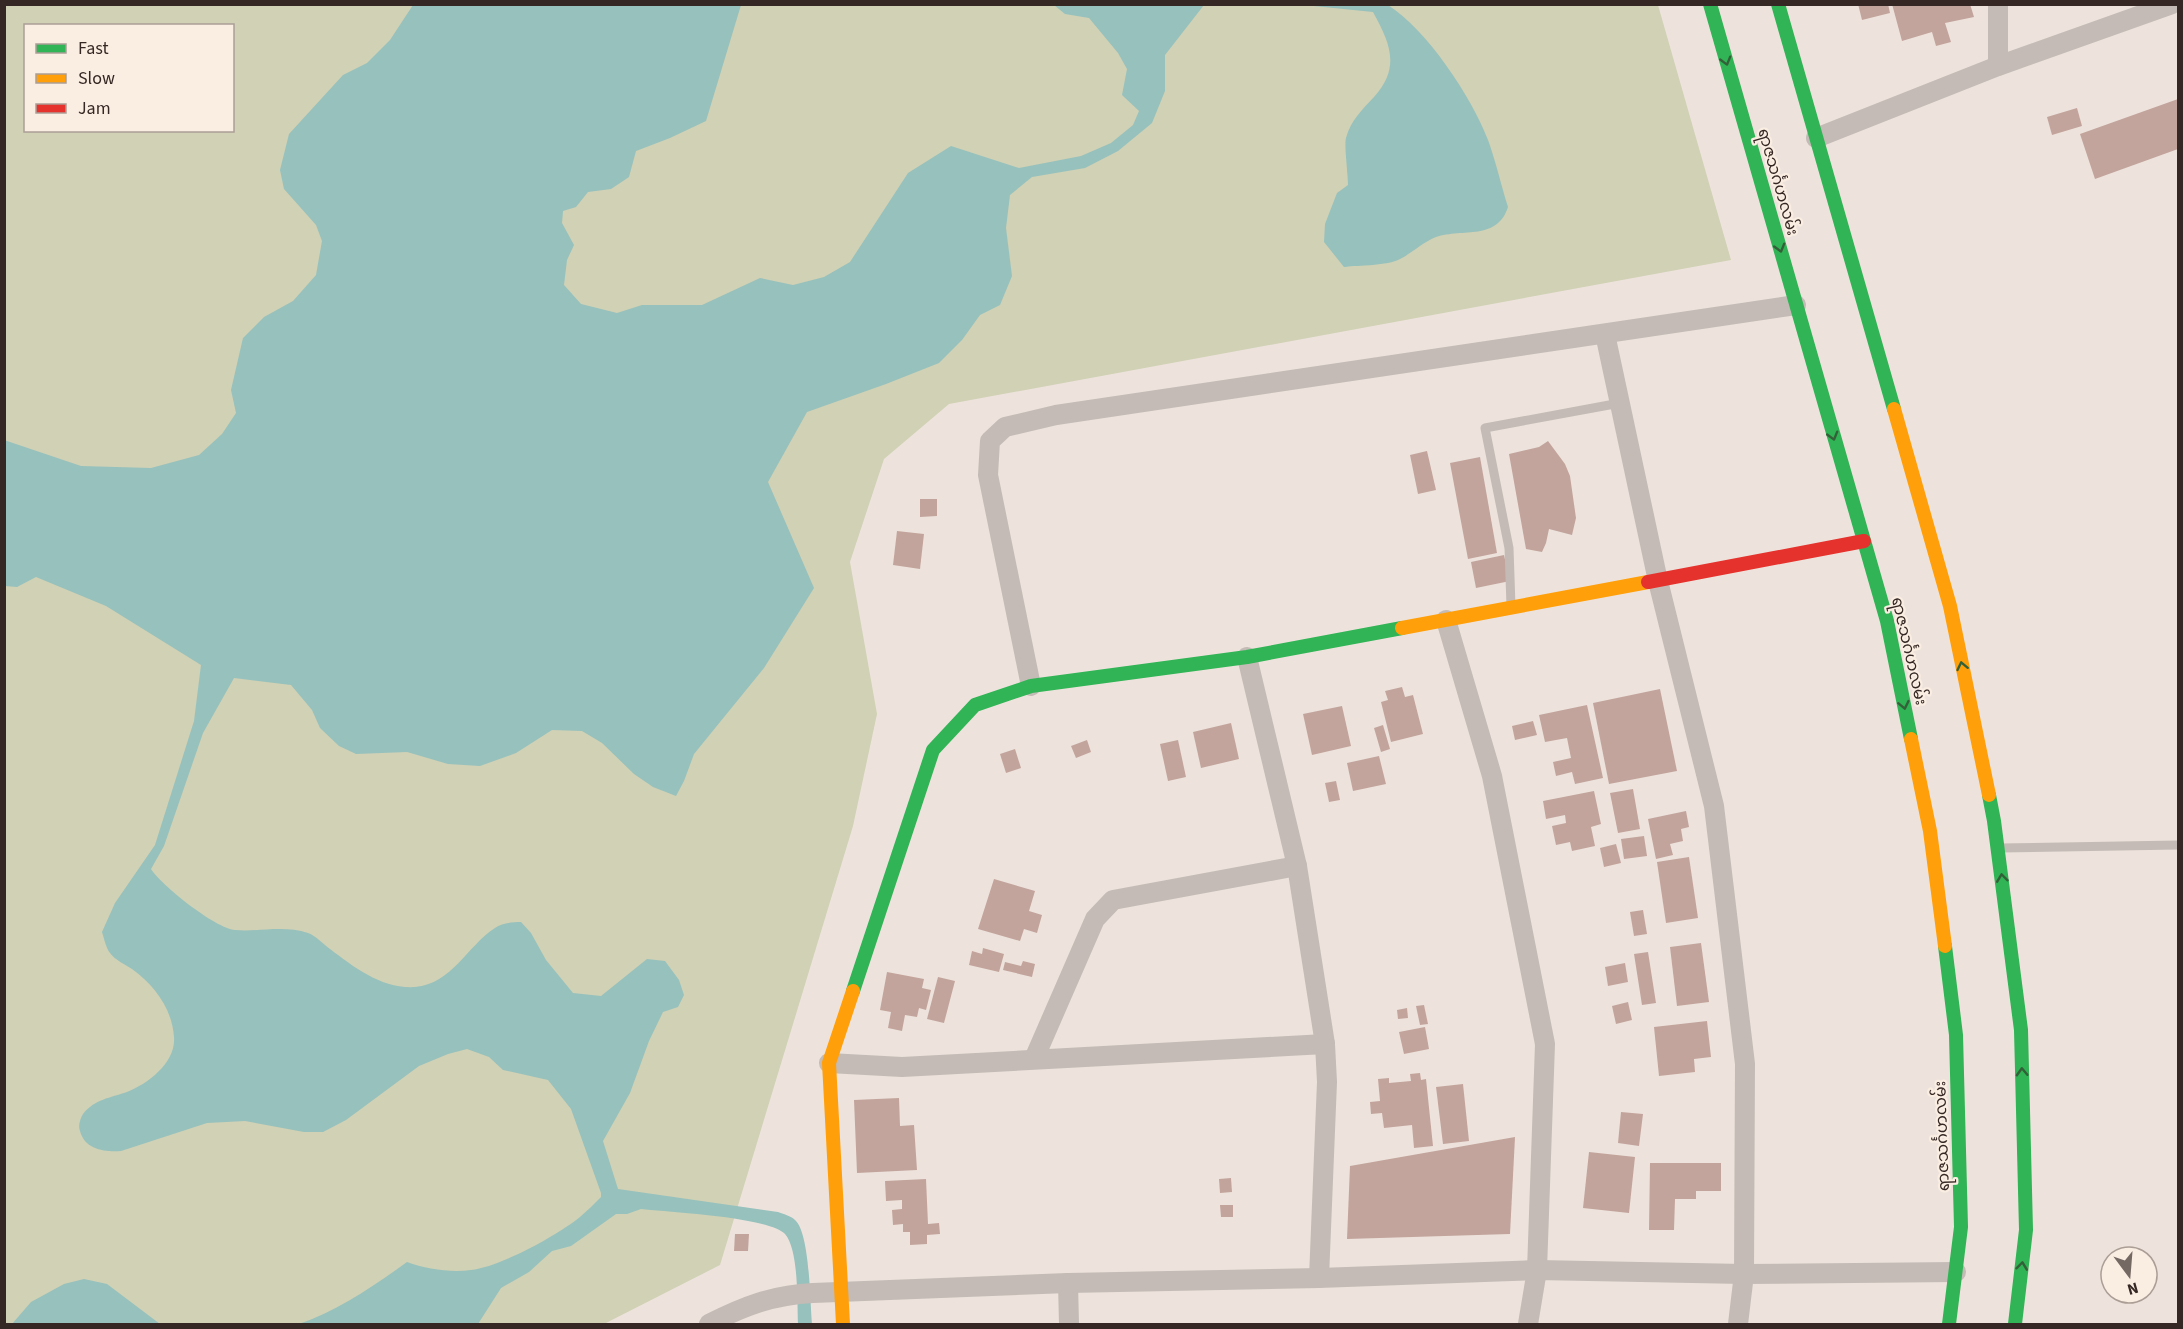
<svg xmlns="http://www.w3.org/2000/svg" width="2183" height="1329" viewBox="0 0 2183 1329" font-family="'Source Sans 3','Noto Sans Myanmar',sans-serif">
	<rect width="100%" height="100%" fill="#ede3dc"/>
	<path fill="#d0d1b5" fill-rule="evenodd" d="M 5,5 L 1658,5 L 1731,260 L 949,404 L 884,459 L 850,562 L 877,714 L 853,826 L 720,1265 L 604,1324 L 5,1324 ZM 26,26 L 232,26 L 232,130 L 26,130 Z"/>
	<g fill="#97c1bc">
		<path d="M 413,5 L 741,5 L 706,121 L 670,138 L 636,151 L 629,177 L 611,189 L 588,192 L 576,207 L 563,211 L 562,223 L 574,245 L 567,260 L 564,285 L 581,304 L 617,313 L 642,305 L 702,305 L 760,278 L 793,285 L 824,277 L 850,262 L 908,173 L 951,146 L 1019,168 L 1081,156 L 1111,143 L 1133,125 L 1139,111 L 1122,95 L 1127,69 L 1118,53 L 1089,18 L 1065,14 L 1054,5 L 1204,5 L 1165,55 L 1165,91 L 1152,123 L 1118,151 L 1085,168 L 1032,177 L 1010,195 L 1006,228 L 1012,276 L 1000,305 L 980,315 L 962,340 L 939,363 L 886,384 L 807,412 L 768,482 L 814,588 L 764,668 L 694,754 L 684,781 L 676,796 L 653,787 L 634,774 L 602,743 L 582,731 L 552,730 L 516,753 L 480,766 L 448,764 L 407,752 L 356,754 L 339,746 L 320,728 L 312,710 L 291,685 L 234,678 L 203,733 L 164,846 L 151,869 C 162,886 215,928 235,930 C 259,932 284,925 308,933 C 316,936 323,944 330,949 C 355,968 382,989 415,987 C 452,984 467,946 495,928 C 502,923 512,922 521,922 L 531,933 L 546,960 L 573,993 L 601,996 L 647,959 L 665,961 L 679,980 L 684,995 L 678,1007 L 663,1012 L 649,1041 L 630,1093 L 603,1141 L 618,1189 L 778,1212 C 783,1214 791,1216 795,1220 C 810,1233 810,1303 812,1324 L 798,1324 C 797,1303 799,1250 785,1234 C 769,1217 668,1212 641,1209 L 627,1214 L 616,1214 L 571,1246 L 552,1251 L 529,1272 L 501,1288 L 478,1324 L 299,1324 C 337,1311 374,1286 407,1262 C 426,1269 451,1273 471,1270 C 500,1267 558,1235 580,1217 C 587,1211 594,1204 601,1197 L 601,1193 L 571,1109 L 548,1080 L 503,1070 L 489,1057 L 467,1049 L 448,1054 L 419,1066 L 346,1120 L 323,1132 L 304,1132 L 245,1121 L 207,1123 L 121,1151 C 105,1152 85,1150 80,1131 C 78,1126 80,1119 83,1114 C 95,1099 110,1098 127,1092 C 149,1083 176,1062 174,1037 C 172,1008 154,985 132,969 C 126,965 115,960 110,953 C 106,948 104,938 102,932 L 115,903 L 155,845 L 194,721 L 201,665 L 106,606 L 36,577 L 17,587 L 5,586 L 4,440 L 81,466 L 151,468 L 199,455 L 222,434 L 236,413 L 231,390 L 243,338 L 264,317 L 293,301 L 316,275 L 322,241 L 316,225 L 284,189 L 280,170 L 289,134 L 343,75 L 367,63 L 390,40 Z"/>
		<path d="M 1304,5 L 1388,5 C 1427,30 1471,96 1488,140 C 1496,162 1501,185 1508,207 C 1497,241 1463,228 1436,237 C 1423,242 1412,253 1400,259 C 1387,266 1359,265 1344,267 L 1324,242 L 1325,224 L 1337,193 L 1348,185 C 1348,175 1344,145 1346,138 C 1351,120 1362,110 1374,97 C 1401,67 1390,43 1373,12 Z"/>
		<polygon points="84,1279 107,1284 160,1324 12,1324 31,1302 64,1284"/>
	</g>
	<g fill="#c2a49c">
		<polygon points="1858,4 1888,4 1890,13 1862,20"/>
		<polygon points="1892,4 1970,4 1974,17 1945,23 1951,42 1936,46 1932,32 1902,41"/>
		<polygon points="2178,99 2178,149 2095,179 2080,134"/>
		<polygon points="2077,108 2082,126 2052,135 2047,117"/>
		<polygon points="1548,441 1565,464 1570,476 1576,518 1572,535 1549,529 1546,543 1542,552 1526,549 1509,454 1539,447"/>
		<polygon points="1427,451 1436,490 1418,494 1410,455"/>
		<polygon points="1480,457 1497,553 1468,559 1450,463"/>
		<polygon points="920,499 937,499 937,516 920,517"/>
		<polygon points="897,531 924,534 920,569 893,565"/>
		<polygon points="1504,555 1510,581 1476,588 1471,562"/>
		<polygon points="1402,687 1405,697 1413,695 1423,734 1391,742 1381,702 1388,700 1385,691"/>
		<polygon points="1660,689 1677,771 1609,784 1593,703"/>
		<polygon points="1587,705 1603,778 1575,784 1572,772 1556,776 1553,762 1571,758 1567,738 1545,742 1539,715"/>
		<polygon points="1342,706 1351,746 1312,755 1303,714"/>
		<polygon points="1533,721 1537,735 1515,740 1512,726"/>
		<polygon points="1231,723 1239,759 1201,768 1193,732"/>
		<polygon points="1383,725 1390,749 1381,752 1374,728"/>
		<polygon points="1087,740 1091,752 1076,758 1071,746"/>
		<polygon points="1178,740 1186,777 1168,781 1160,744"/>
		<polygon points="1015,749 1021,768 1006,773 1000,754"/>
		<polygon points="1379,756 1386,784 1353,791 1347,763"/>
		<polygon points="1336,781 1340,800 1329,802 1325,783"/>
		<polygon points="1633,789 1640,829 1618,833 1610,793"/>
		<polygon points="1594,791 1601,824 1591,827 1595,846 1572,851 1570,842 1556,845 1552,826 1566,823 1565,815 1546,819 1543,801"/>
		<polygon points="1686,811 1689,827 1681,829 1683,841 1670,844 1673,855 1656,859 1648,819"/>
		<polygon points="1644,836 1647,856 1624,859 1621,839"/>
		<polygon points="1616,844 1621,863 1604,867 1600,848"/>
		<polygon points="1689,857 1698,918 1666,923 1657,862"/>
		<polygon points="994,879 1035,891 1029,911 1042,915 1037,933 1024,929 1020,941 978,929"/>
		<polygon points="1643,910 1647,934 1634,936 1630,912"/>
		<polygon points="1701,943 1709,1002 1677,1006 1670,947"/>
		<polygon points="983,948 1004,954 999,972 969,965 972,951 982,954"/>
		<polygon points="1648,952 1656,1003 1642,1005 1634,954"/>
		<polygon points="1023,961 1035,964 1032,977 1003,970 1005,962 1021,966"/>
		<polygon points="1625,963 1628,982 1608,986 1605,967"/>
		<polygon points="887,972 924,979 922,988 931,990 926,1010 919,1008 917,1017 905,1015 902,1031 888,1028 891,1012 880,1010"/>
		<polygon points="938,977 955,981 944,1023 927,1019"/>
		<polygon points="1628,1002 1632,1020 1616,1024 1612,1006"/>
		<polygon points="1424,1005 1428,1024 1420,1025 1416,1006"/>
		<polygon points="1407,1008 1408,1018 1398,1019 1397,1010"/>
		<polygon points="1707,1021 1711,1057 1694,1059 1695,1072 1659,1076 1654,1027"/>
		<polygon points="1425,1027 1429,1049 1404,1054 1399,1032"/>
		<polygon points="1420,1073 1421,1080 1426,1079 1433,1146 1414,1148 1412,1125 1384,1128 1382,1113 1371,1114 1370,1102 1380,1101 1378,1079 1389,1078 1389,1083 1411,1081 1410,1074"/>
		<polygon points="1463,1084 1469,1141 1443,1144 1436,1087"/>
		<polygon points="899,1098 900,1126 914,1125 917,1170 857,1173 854,1100"/>
		<polygon points="1621,1112 1643,1114 1639,1146 1618,1143"/>
		<polygon points="1515,1137 1510,1234 1347,1239 1350,1166"/>
		<polygon points="1589,1152 1635,1157 1629,1213 1583,1208"/>
		<polygon points="1650,1163 1721,1163 1721,1191 1696,1191 1696,1199 1675,1199 1674,1230 1649,1230"/>
		<polygon points="1231,1178 1232,1192 1220,1193 1219,1179"/>
		<polygon points="926,1179 928,1224 939,1223 940,1234 927,1235 927,1244 910,1245 910,1232 903,1232 903,1224 893,1225 892,1210 902,1209 902,1200 886,1201 885,1181"/>
		<polygon points="1220,1205 1233,1205 1233,1217 1221,1217"/>
		<polygon points="735,1234 749,1234 748,1251 734,1251"/>
	</g>
	<g fill="none" stroke-linecap="round" stroke-linejoin="round">
		<g stroke="#c4bbb6" stroke-width="9">
			<polyline points="1511,606 1509,548 1485,428 1620,403"/>
			<polyline points="2000,848 2178,845"/>
		</g>
		<g stroke="#c4bbb6" stroke-width="20">
			<polyline points="1998,4 1998,66"/>
			<polyline points="1816,138 1998,66 2172,4"/>
			<polyline points="1605,334 1658,581 1714,806 1745,1064 1744,1274 1738,1324"/>
			<polyline points="1446,620 1492,776 1545,1044 1537,1270 1528,1324"/>
			<polyline points="1247,657 1297,866 1325,1044 1327,1082 1319,1278"/>
			<polyline points="1031,686 988,475 990,441 1005,427 1056,415 1796,305"/>
			<polyline points="1034,1059 1095,919 1113,900 1297,866"/>
			<polyline points="829,1063 902,1067 1325,1044"/>
			<polyline points="1068,1283 1069,1324"/>
			<path d="M 709,1324 C 744,1306 773,1295 813,1293 L 1068,1283 L 1319,1278 L 1537,1270 L 1744,1274 L 1956,1272"/>
		</g>
		<g stroke="#30b455" stroke-width="14">
			<polyline points="1710,4 1887,621 1911,739"/>
			<polyline points="1778,4 1894,409"/>
			<polyline points="1989,795 1994,821 2021,1030 2026,1230 2015,1324"/>
			<polyline points="1945,946 1956,1035 1961,1227 1949,1324"/>
			<polyline points="853,991 933,750 975,705 1031,686 1247,657 1402,628"/>
		</g>
		<g stroke="#ff9f0a" stroke-width="14">
			<polyline points="1894,409 1950,606 1989,795"/>
			<polyline points="1402,628 1648,582"/>
			<polyline points="1911,739 1930,831 1945,946"/>
			<polyline points="843,1324 829,1063 853,991"/>
		</g>
		<polyline stroke="#e5322d" stroke-width="14" points="1648,582 1864,541"/>
	</g>
	<defs><path id="oneway-chevron" d="M-2-3.5L2.5 0L-2 3.5" fill="none" stroke-width="1.6" stroke-linecap="round" stroke-linejoin="round" transform="scale(1.5)"/></defs>
	<g stroke="#336038">
		<use href="#oneway-chevron" transform="translate(1726 61) rotate(74)"/>
		<use href="#oneway-chevron" transform="translate(1780 248) rotate(74)"/>
		<use href="#oneway-chevron" transform="translate(1833 436) rotate(74)"/>
		<use href="#oneway-chevron" transform="translate(1962 666) rotate(-102)"/>
		<use href="#oneway-chevron" transform="translate(1904 705) rotate(78)"/>
		<use href="#oneway-chevron" transform="translate(2002 878) rotate(-97)"/>
		<use href="#oneway-chevron" transform="translate(2022 1072) rotate(-92)"/>
		<use href="#oneway-chevron" transform="translate(2022 1266) rotate(-83)"/>
	</g>
	<g text-anchor="middle" dominant-baseline="central" stroke-width="4.5" stroke-linejoin="round" paint-order="stroke">
		<g font-size="16" fill="#352824" stroke="#faede2">
			<text transform="translate(1778 182) rotate(74)">ရာဇသင်္ဂဟလမ်း</text>
			<text transform="translate(1909 651) rotate(77)">ရာဇသင်္ဂဟလမ်း</text>
			<text transform="translate(1942 1136) rotate(-92)">ရာဇသင်္ဂဟလမ်း</text>
		</g>
	</g>
	<rect width="2183" height="1329" fill="none" stroke="#352824" stroke-width="12"/>
	<rect x="24" y="24" width="210" height="108" fill="#faede2" stroke="#ab9e96" stroke-width="1.5"/>
	<rect x="36" y="44" width="30" height="9" fill="#30b455" stroke="#ab9e96" stroke-width="1.5"/>
	<text x="78" y="54" font-size="18" fill="#352824">Fast</text>
	<rect x="36" y="74" width="30" height="9" fill="#ff9f0a" stroke="#ab9e96" stroke-width="1.5"/>
	<text x="78" y="84" font-size="18" fill="#352824">Slow</text>
	<rect x="36" y="104" width="30" height="9" fill="#e5322d" stroke="#ab9e96" stroke-width="1.5"/>
	<text x="78" y="114" font-size="18" fill="#352824">Jam</text>
	<g transform="translate(2129 1275) rotate(164)"><circle r="28" fill="#faede2" stroke="#ab9e96" stroke-width="1.5"/>
	<path d="M0-4.5L10 22L0 15L-10 22Z" fill="#756964"/>
	<text y="-9" font-size="16" font-weight="bold" text-anchor="middle" fill="#352824">N</text>
	</g>
</svg>
